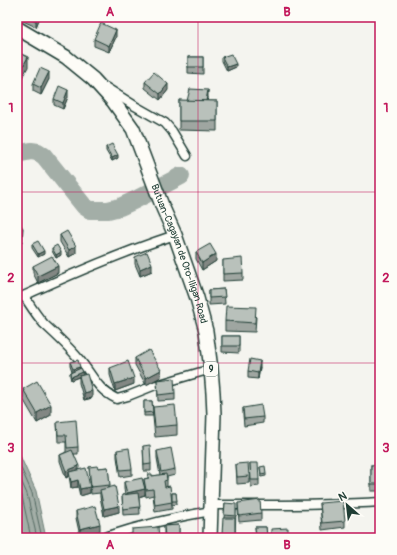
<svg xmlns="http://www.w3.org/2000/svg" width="397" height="555" viewBox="0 0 397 555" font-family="Pangolin,sans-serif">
	<rect width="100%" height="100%" fill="#f4f4ef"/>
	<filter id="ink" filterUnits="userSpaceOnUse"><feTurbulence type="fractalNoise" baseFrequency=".025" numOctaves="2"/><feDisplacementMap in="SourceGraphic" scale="8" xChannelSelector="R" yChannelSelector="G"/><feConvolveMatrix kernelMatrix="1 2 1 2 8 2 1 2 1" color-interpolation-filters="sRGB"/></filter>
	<g filter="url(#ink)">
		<polygon fill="#a3aea7" stroke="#6e8179" points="17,449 36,491 46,538 17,538"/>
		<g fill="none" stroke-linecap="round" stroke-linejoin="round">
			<g stroke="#546a62" stroke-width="1">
				<polyline points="17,459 32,493 42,538"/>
				<polyline points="17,471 27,494 37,538"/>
				<polyline points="17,486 22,496 31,538"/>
			</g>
			<polyline stroke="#a3aea7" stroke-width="18" points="17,154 31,151 38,152 44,156 84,206 90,210 108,210 120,207 135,200 181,176"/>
			<defs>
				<g id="minor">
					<polyline points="105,87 135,106 165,123 172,131 187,156"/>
					<path d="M 24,296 C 30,305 36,315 44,324 C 56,335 68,346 79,359 C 93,375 96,389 117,399 L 128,396 L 153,386 L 211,369"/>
					<path d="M 17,299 C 69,275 120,253 175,235"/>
					<path d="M 211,505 C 267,505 324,506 380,502"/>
					<path d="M 105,537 C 139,526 175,517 211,511"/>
				</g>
				<g id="trunk">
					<path id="s1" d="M 17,28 L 66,57 L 93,79 L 113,101 L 133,129 L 163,208 L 175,235 L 197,298 L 206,331 L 211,369 L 213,393 L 214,414 L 210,538"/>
				</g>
			</defs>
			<use href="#minor" stroke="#1f3d34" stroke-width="11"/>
			<use href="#trunk" stroke="#1f3d34" stroke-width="16"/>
			<use href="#minor" stroke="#fdfcf7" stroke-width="8"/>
			<use href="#trunk" stroke="#fdfcf7" stroke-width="13"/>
		</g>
		<g fill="#9fa6a1" stroke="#1f3d34">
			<polygon points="21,17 40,17 36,27 21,20"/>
			<polygon points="116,37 109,52 94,46 94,39"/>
			<polygon points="188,57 203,57 203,74 188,73"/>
			<polygon points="222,57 236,67 227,71 222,61"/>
			<polygon points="49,79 41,95 33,91 33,84"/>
			<polygon points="145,82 168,90 160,100 145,88"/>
			<polygon points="68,97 63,109 54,105 54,99"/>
			<polygon points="208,97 208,101 217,101 217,131 179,130 179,100 187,101"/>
			<polygon points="106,147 118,158 112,161 106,151"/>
			<polygon points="60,235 76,253 69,257 60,242"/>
			<polygon points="32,244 44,254 38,257 32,248"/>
			<polygon points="52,248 61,255 56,258 52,251"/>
			<polygon points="196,252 216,261 202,270 196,259"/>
			<polygon points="135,257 152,271 140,276 135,264"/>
			<polygon points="223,260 243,273 243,280 223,281"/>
			<polygon points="33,266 58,273 38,283 33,273"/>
			<polygon points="224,289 225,304 209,305 209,290"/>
			<polygon points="256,317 255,332 225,331 225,321"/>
			<polygon points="222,336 239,336 239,353 222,352"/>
			<polygon points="135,358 161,377 146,385 135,365"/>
			<polygon points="70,362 80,368 92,398 84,400 79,383 79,377 71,380 70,376 70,373 72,372 70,366"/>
			<polygon points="260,367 258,379 248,378 248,371"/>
			<polygon points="110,368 134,384 115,391 110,375"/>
			<polygon points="157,380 175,393 175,400 158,401"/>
			<polygon points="23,389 51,415 37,423 23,399"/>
			<polygon points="144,401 152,401 153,416 144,416"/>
			<polygon points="153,407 177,425 177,435 155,437 153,417"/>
			<polygon points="243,408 263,417 263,423 244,426 243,415"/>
			<polygon points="57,422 78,447 78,454 74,454 79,470 90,493 80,496 78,487 71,488 69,476 66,478 60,461 60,455 66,452 66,442 58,442"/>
			<polygon points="143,446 151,464 151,471 144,471"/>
			<polygon points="117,450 132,469 132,475 120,477 117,457"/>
			<polygon points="157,451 175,469 175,475 167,477 167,487 172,502 172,509 155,512 153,495 146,497 144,485 144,479 148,478 148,474 152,476 160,475 157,458"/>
			<polygon points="250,463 259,480 259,486 251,487"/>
			<polygon points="236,464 249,476 249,483 237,484"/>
			<rect x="371" y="465" width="9" height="26"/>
			<polygon points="89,467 98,468 108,467 110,488 119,512 104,516 100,497 100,493 91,494"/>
			<polygon points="260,467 266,473 266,476 261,477"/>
			<polygon points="124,482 145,495 139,497 140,514 123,515 122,495 125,495 124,489"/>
			<polygon points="172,493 176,493 177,504 172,505"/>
			<polygon points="225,503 236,510 235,538 222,538 224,518"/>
			<polygon points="238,503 261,513 261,520 239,522 238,509"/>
			<polygon points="320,503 345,521 345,527 322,530"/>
			<polygon points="76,511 100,531 80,536 76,518"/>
			<polygon points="179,525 179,538 164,538 164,526"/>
			<polygon points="255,527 266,527 267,538 256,538"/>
		</g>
		<g fill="#828783" stroke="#1f3d34">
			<polygon points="37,17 40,17 36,27 36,21"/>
			<polygon points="116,30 116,37 109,52 109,46"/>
			<polygon points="28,57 28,67 17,86 17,77"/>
			<polygon points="236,64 236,67 227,71 227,67"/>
			<polygon points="49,72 49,79 41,95 41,88"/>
			<polygon points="168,84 168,90 160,100 160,94"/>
			<polygon points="68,90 68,97 63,109 63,103"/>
			<polygon points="208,90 208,97 206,109 206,103"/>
			<polygon points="118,155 118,158 112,161 112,158"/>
			<polygon points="23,228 22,242 17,245 17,238 19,231"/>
			<polygon points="76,246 76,253 69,257 69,250"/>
			<polygon points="44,251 44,254 38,257 38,254"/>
			<polygon points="61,252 61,255 56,258 56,255"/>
			<polygon points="216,254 216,261 202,270 202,263"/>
			<polygon points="152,264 152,271 140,276 140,269"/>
			<polygon points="58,266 58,273 38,283 38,276"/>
			<polygon points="260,361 260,367 258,379 258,373"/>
			<polygon points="80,367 80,370 73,373 73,369"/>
			<polygon points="161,370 161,377 146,385 146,378"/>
			<polygon points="83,372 83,375 71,380 71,377"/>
			<polygon points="134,378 134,384 115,391 115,384"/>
			<polygon points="92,391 92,398 84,400 84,393"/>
			<polygon points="51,405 51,415 37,423 37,413"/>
			<polygon points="79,466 79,473 69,472 69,476 66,478 66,471"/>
			<polygon points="78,480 78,487 71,488 71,482"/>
			<polygon points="90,487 90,493 80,496 80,489"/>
			<polygon points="145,489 145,495 127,500 127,493"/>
			<polygon points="119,506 119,512 104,516 104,509"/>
			<polygon points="100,524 100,531 80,536 80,529"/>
		</g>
		<g fill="#b9c1bb" stroke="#1f3d34">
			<polygon points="28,17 37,17 36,21"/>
			<polygon points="101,23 116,30 109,46 94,39"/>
			<polygon points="17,52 28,57 17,77"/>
			<polygon points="231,54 236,64 227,67 222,57"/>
			<rect x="188" y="57" width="15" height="10"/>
			<polygon points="40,68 49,72 41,88 33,84"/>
			<polygon points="154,72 168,84 160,94 145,82"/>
			<polygon points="59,86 68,90 63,103 54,99"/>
			<polygon points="190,89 208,90 206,101 187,101"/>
			<polygon points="179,100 217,101 217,121 179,121"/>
			<polygon points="112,144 118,155 112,158 106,147"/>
			<polygon points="20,224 23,228 19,231 22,235 17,238 17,225"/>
			<polygon points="67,231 76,246 69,250 60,235"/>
			<polygon points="38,241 44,251 38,254 32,244"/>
			<polygon points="210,244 216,254 202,263 196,252"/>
			<polygon points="57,245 61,252 56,255 52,248"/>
			<polygon points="147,252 152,264 140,269 135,257"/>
			<polygon points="52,256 58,266 38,276 33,266"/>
			<polygon points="242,258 243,273 223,274 223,260"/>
			<polygon points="224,289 225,297 209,298 209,290"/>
			<polygon points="226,306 256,307 255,323 225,321"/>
			<rect x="222" y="336" width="17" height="10"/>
			<polygon points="149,350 161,370 146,378 135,358"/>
			<polygon points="250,359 260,361 258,373 248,371"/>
			<polygon points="78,360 80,367 73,369 70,362"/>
			<polygon points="128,361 134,378 115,384 110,368"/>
			<polygon points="81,368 83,372 71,377 70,373"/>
			<polygon points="87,374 92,391 84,393 79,376"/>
			<polygon points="174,378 175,393 158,395 157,380"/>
			<polygon points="37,381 51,405 37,413 23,389"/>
			<polygon points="144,401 152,401 153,412 144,413"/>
			<polygon points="175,405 177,425 155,427 153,407"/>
			<polygon points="261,405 263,417 244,419 243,408"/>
			<polygon points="76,420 78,447 67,448 66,435 58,435 57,422"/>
			<polygon points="150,445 151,464 144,465 143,446"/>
			<polygon points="129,448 132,469 120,470 117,450"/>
			<polygon points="171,448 175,469 161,472 157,451"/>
			<polygon points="72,450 79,466 66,471 60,455"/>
			<polygon points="248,463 249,476 237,477 236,464"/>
			<polygon points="250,463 258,463 259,480 251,480"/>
			<rect x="371" y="465" width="9" height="19"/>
			<polygon points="97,466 98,468 108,467 110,485 91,487 89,467"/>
			<polygon points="265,466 266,473 261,474 260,467"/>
			<polygon points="86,468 90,487 80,489 78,480 71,482 69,472"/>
			<polygon points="148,474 152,474 152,476 166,474 167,480 164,481 165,487 170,486 172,502 155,505 153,489 146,490 144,479 149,478"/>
			<polygon points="142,478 145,489 127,493 124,482"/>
			<polygon points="115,486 119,506 104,509 100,490"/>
			<polygon points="138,493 140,507 123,509 122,495"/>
			<polygon points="172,493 176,493 177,501 172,501"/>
			<polygon points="260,500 261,513 239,516 238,503"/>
			<polygon points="343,501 345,521 322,523 320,503"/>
			<polygon points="225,503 236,504 236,516 224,515"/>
			<polygon points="95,506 100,524 80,529 76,511"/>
			<polygon points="223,518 235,518 235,534 222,534"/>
			<polygon points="179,525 179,537 165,537 164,526"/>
			<polygon points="158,527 159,538 132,538 132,529"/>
			<polygon points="255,527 266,527 267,536 256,536"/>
			<polygon points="288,528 288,538 271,538 271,529"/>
		</g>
	</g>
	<path fill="none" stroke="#c2185b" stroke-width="1" stroke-opacity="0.55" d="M 198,17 L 198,538M 17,192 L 380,192M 17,363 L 380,363"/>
	<g text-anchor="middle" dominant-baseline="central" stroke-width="3" stroke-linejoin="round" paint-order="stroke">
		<rect fill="#fdfcf7" stroke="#62766e" stroke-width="1" x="204" y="362" width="14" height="14" rx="3"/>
		<g font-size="9" font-weight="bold" fill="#1f3d34">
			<text x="211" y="369">9</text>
		</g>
		<g font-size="10" fill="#1f3d34" stroke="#fdfcf7">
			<text stroke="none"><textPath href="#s1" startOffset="289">Butuan-Cagayan de Oro-Iligan Road</textPath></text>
		</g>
	</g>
	<rect width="397" height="555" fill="none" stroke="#fdfcf7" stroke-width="44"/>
	<g transform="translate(347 505) rotate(332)" stroke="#fdfcf7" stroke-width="3" paint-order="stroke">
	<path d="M0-3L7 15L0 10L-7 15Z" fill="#1f3d34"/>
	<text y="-6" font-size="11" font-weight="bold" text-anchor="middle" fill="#1f3d34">N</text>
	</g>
	<rect x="22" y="22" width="353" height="511" fill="none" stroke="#c2185b" stroke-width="1.5"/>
	<g font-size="13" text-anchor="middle" font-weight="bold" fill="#c2185b">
		<text x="110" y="16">A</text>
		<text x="287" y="16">B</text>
		<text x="11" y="112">1</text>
		<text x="386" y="112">1</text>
		<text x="11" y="282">2</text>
		<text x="386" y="282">2</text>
		<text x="11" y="452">3</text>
		<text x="386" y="452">3</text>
		<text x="110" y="549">A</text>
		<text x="287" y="549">B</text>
	</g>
</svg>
